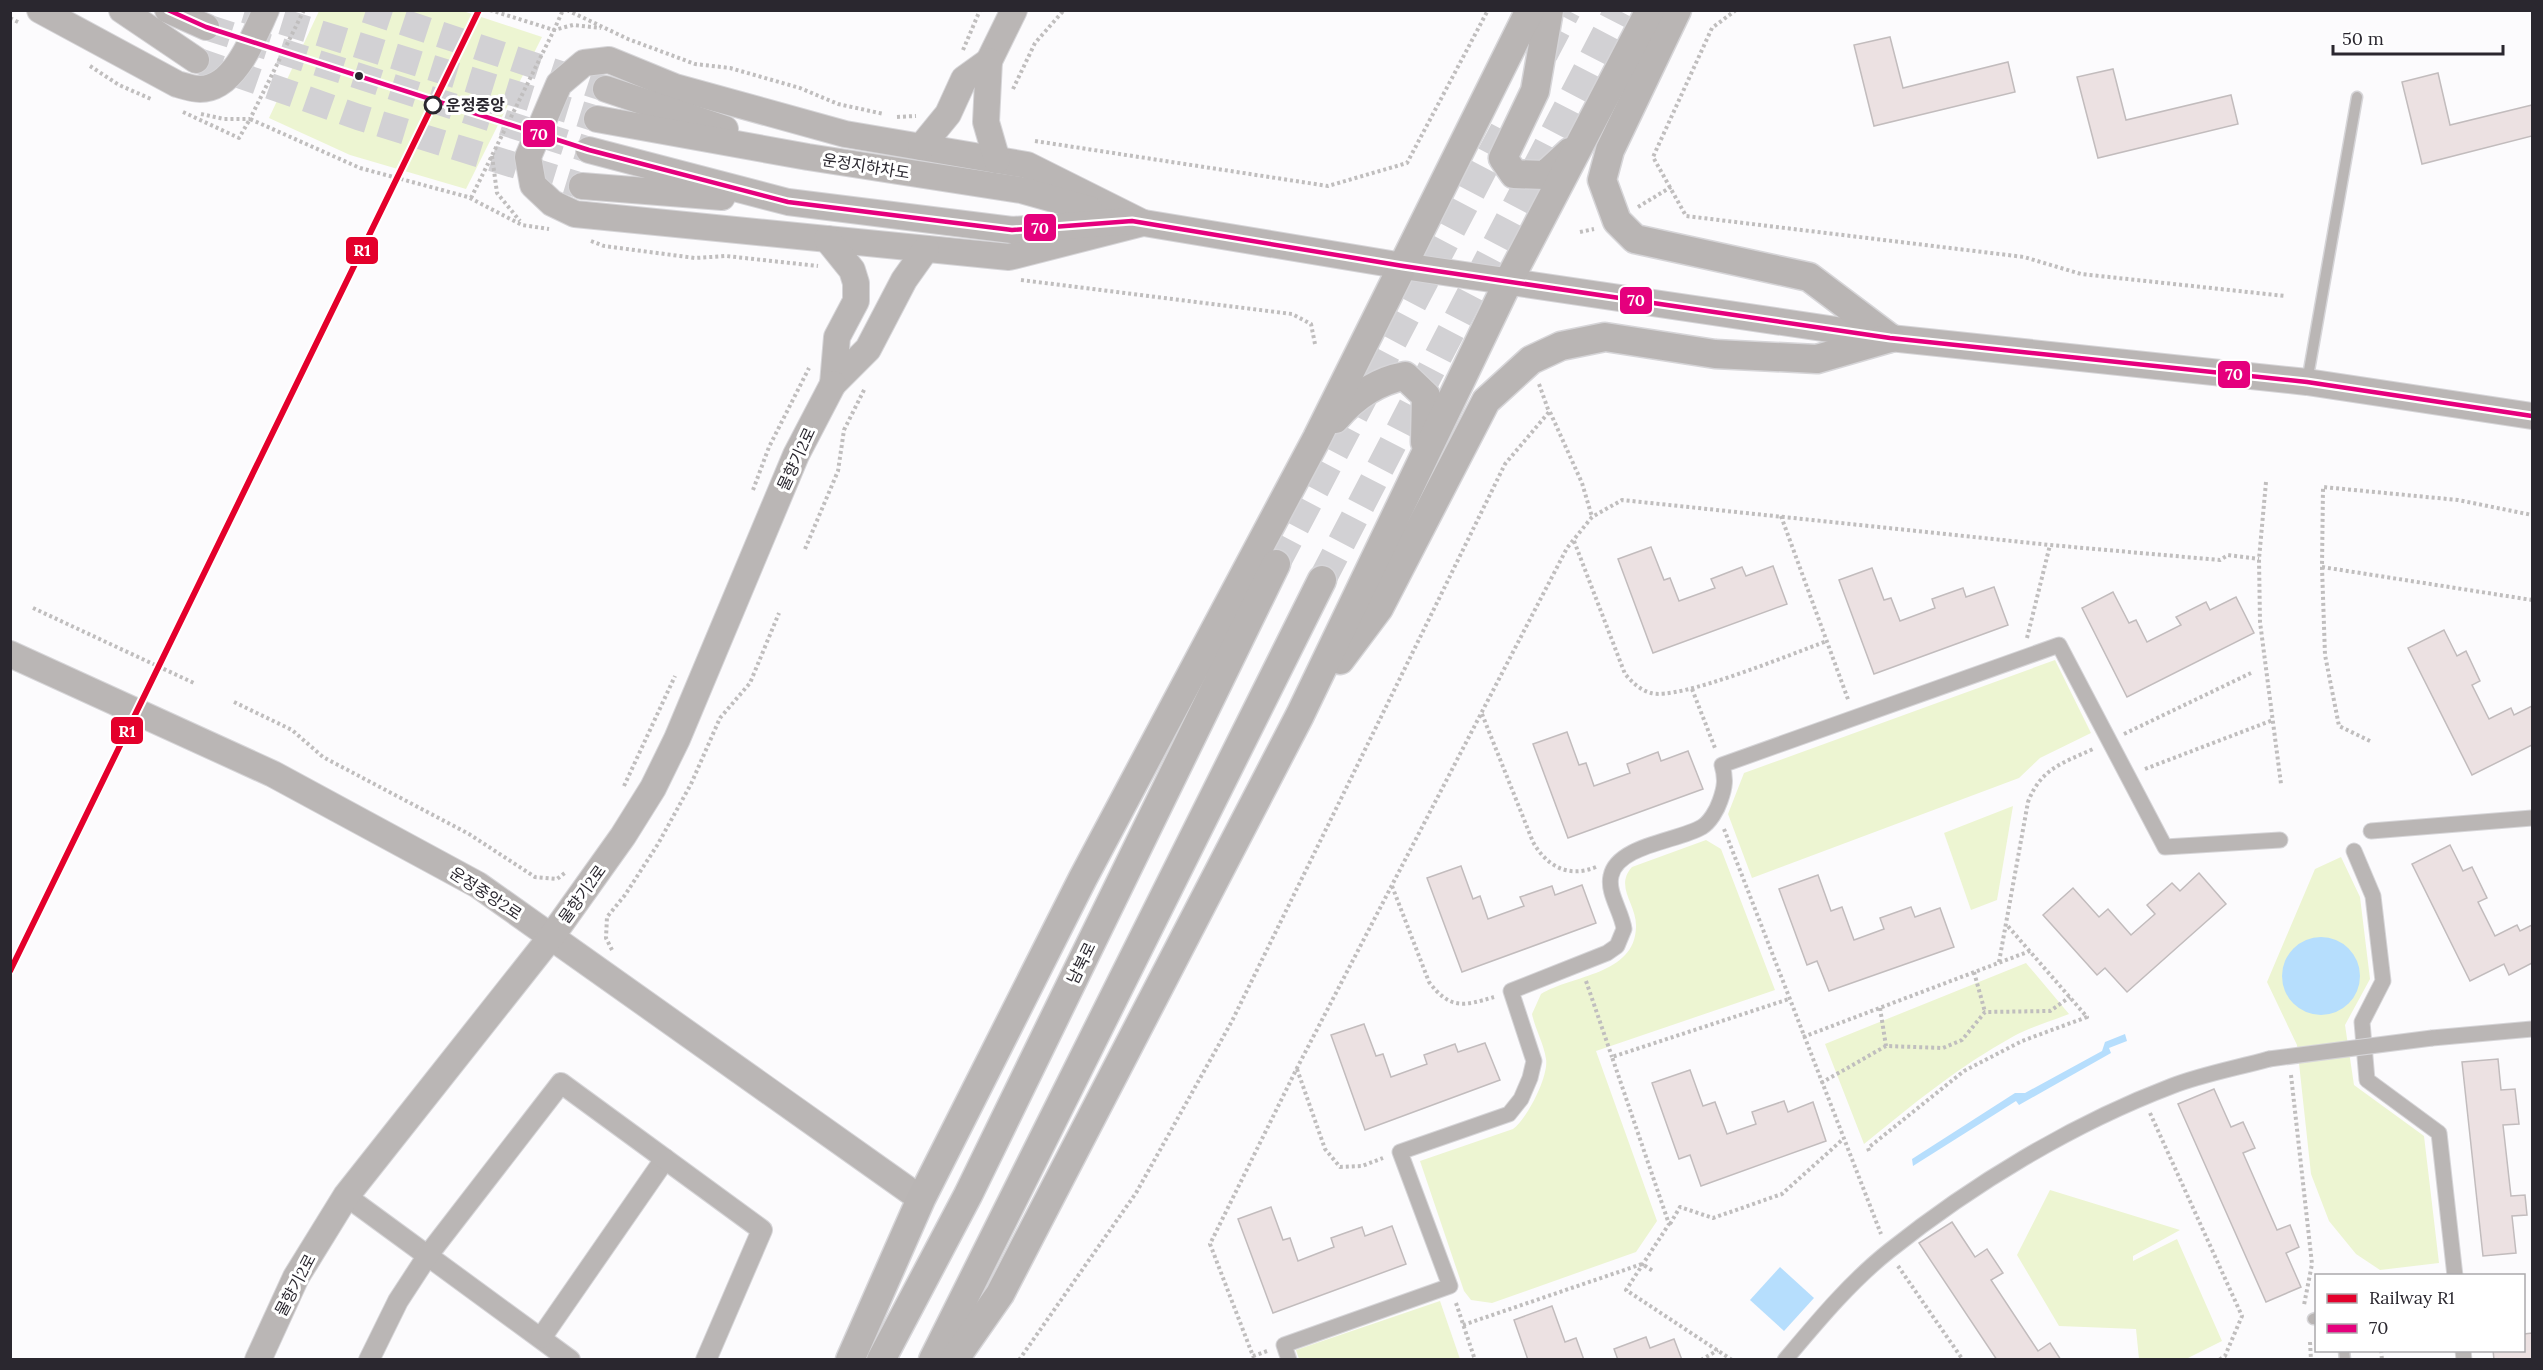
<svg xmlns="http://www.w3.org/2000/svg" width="2543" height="1370" viewBox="0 0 2543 1370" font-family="Lora,'Noto Sans KR',serif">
	<rect width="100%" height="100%" fill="#fcfbfd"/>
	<g fill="#edf5d2">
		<polygon points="319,11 463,11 542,37 466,189 350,155 269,118"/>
		<polygon points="2055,660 2091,733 2040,758 2019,778 1752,878 1728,814 1744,773"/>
		<polygon points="2013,806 1997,900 1971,910 1944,833"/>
		<path d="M 1706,840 L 1721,849 L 1775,990 L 1596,1051 L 1657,1221 L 1636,1252 L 1492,1303 L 1471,1300 L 1464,1291 L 1420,1161 L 1513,1129 C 1527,1119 1549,1076 1546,1059 C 1544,1044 1535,1029 1532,1014 L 1541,994 C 1572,975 1635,975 1636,927 C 1637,904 1614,887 1632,867 Z"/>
		<polygon points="2341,857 2360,897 2370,979 2345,1025 2354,1085 2424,1136 2439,1263 2380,1270 2356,1254 2329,1221 2311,1174 2297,1045 2267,982 2315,869"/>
		<path d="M 2026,963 L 2069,1014 C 2051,1021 2031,1027 2014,1036 C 1959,1066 1912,1105 1864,1144 L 1825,1044 Z"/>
		<polygon points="2050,1190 2180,1230 2133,1256 2133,1261 2177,1239 2222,1341 2186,1359 2139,1359 2136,1329 2059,1326 2017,1255"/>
		<polygon points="1440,1301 1460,1359 1299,1359 1296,1350"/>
	</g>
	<g fill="#b6defd">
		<circle cx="2321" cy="976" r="39"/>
		<polygon points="2125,1034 2127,1041 2109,1048 2111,1053 2019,1105 2016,1101 1913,1166 1912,1159 2015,1093 2025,1093 2102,1051 2105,1042"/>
		<polygon points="1780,1267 1814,1298 1784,1331 1750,1300"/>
	</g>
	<g fill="#ece1e2" stroke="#c2bcbd" stroke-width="1.5">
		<polygon points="1890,37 1903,88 2008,62 2015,92 1874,126 1854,45"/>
		<polygon points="2113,69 2126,120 2231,95 2238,124 2098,158 2077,77"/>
		<polygon points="2438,73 2450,125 2532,105 2532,136 2422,164 2402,82"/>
		<polygon points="1651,547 1664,580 1670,578 1679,601 1715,588 1711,579 1742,567 1746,576 1773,566 1787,604 1653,653 1618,559"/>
		<polygon points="1872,568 1884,600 1891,598 1900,621 1935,608 1932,599 1963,588 1966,597 1994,587 2008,625 1874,674 1839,580"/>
		<polygon points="2113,592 2129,623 2136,620 2147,642 2181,625 2176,617 2206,602 2210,610 2236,597 2254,633 2127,697 2082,608"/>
		<polygon points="2444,630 2457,656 2466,651 2480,681 2472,685 2489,719 2511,708 2514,715 2532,706 2532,745 2472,775 2408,648"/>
		<polygon points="1567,732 1579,765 1586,763 1594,786 1630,773 1627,764 1658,752 1661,761 1688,751 1703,789 1568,838 1533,744"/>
		<polygon points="2450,845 2463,871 2472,867 2487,898 2478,902 2495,936 2517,925 2520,931 2532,925 2532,963 2509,975 2504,964 2470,981 2412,864"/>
		<polygon points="1461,866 1473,899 1480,896 1488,919 1524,906 1520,897 1552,886 1555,895 1582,885 1596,923 1462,972 1427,878"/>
		<polygon points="2199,873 2226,904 2127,992 2105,968 2097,975 2043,915 2073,888 2099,917 2108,909 2131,935 2155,914 2147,905 2172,883 2180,891"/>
		<polygon points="1818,875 1831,911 1842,907 1854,940 1884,929 1880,918 1911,907 1915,917 1940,908 1954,947 1829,991 1817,961 1807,965 1779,889"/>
		<polygon points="1364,1024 1376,1056 1383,1054 1391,1077 1427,1064 1424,1055 1455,1044 1458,1052 1485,1043 1500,1080 1365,1130 1331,1035"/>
		<polygon points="2498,1059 2501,1090 2515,1089 2519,1124 2503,1125 2511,1196 2525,1195 2527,1215 2512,1216 2516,1253 2483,1256 2462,1062"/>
		<polygon points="1690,1070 1703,1106 1715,1102 1727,1134 1756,1124 1752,1112 1784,1101 1788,1112 1813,1102 1826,1141 1701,1186 1690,1155 1679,1159 1652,1083"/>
		<polygon points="2214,1089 2231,1127 2243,1122 2255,1148 2243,1153 2277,1230 2290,1225 2299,1247 2286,1253 2301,1287 2266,1302 2178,1104"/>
		<polygon points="1271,1207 1283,1240 1290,1238 1298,1261 1334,1247 1331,1238 1362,1227 1365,1236 1392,1226 1406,1264 1273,1313 1238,1219"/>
		<polygon points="1952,1222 1975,1257 1987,1249 2003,1273 1991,1280 2038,1351 2050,1343 2061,1360 1997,1360 1919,1243"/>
		<polygon points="1552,1306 1565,1342 1576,1338 1584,1360 1528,1360 1514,1320"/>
		<polygon points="2532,1333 2532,1360 2494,1360 2493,1350 2524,1350 2524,1334"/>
		<polygon points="1646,1337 1650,1348 1674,1339 1682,1360 1618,1360 1614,1349"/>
	</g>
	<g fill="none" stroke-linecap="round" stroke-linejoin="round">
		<g stroke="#d2d1d4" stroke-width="26" stroke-dasharray="26 13" stroke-linecap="butt">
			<polyline points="245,10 597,119"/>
			<polyline points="366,10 606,89"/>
			<polyline points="206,27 589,150"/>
			<polyline points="196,60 358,117 582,186"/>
		</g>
		<g stroke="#d2d1d4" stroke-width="28" stroke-dasharray="28 14" stroke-linecap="butt">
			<polyline points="1544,54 1567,10"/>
			<polyline points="1276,564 1507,124"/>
			<polyline points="1322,580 1618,10"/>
		</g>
		<defs>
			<g id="service">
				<polyline points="2307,382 2357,97"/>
				<polyline points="2313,1319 2316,1318"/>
				<polyline points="2344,1350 2345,1360"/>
			</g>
			<g id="pedestrian">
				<polyline points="2371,831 2532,818"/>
				<polyline points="2354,851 2373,896 2383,981 2362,1022 2367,1080 2439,1133 2455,1276"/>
				<polyline points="2432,1038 2532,1029"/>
				<polyline points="2463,1350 2464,1360"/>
				<path d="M 1289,1360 L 1284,1345 L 1450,1286 L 1400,1152 L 1509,1114 L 1521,1099 L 1530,1078 L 1534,1061 L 1511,991 L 1607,953 L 1617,946 L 1624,929 C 1622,912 1607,893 1611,876 C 1617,845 1679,841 1702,827 C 1710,822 1717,810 1720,801 C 1725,787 1726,779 1722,765 L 2059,645 L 2165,847 L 2280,840"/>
				<path d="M 1785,1360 C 1817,1322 1850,1282 1889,1251 C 1973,1184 2072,1124 2172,1086 C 2203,1074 2237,1068 2269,1059"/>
			</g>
			<g id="minor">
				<polyline points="346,1196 570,1360"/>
				<polyline points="541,1338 665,1159"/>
				<polyline points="369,1360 398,1301 428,1255 561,1083 762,1230 706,1360"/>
			</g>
			<g id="tertiary">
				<path d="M 40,10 L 177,84 C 184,86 193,89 200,89 C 235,89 254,36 266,10"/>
				<polyline points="122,10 196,60"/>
				<polyline points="168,10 206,27"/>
				<polygon points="609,60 675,87 845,134 1027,165 1143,223 1009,257 575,214 552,203 533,185 528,157 559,84 584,63"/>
				<polyline points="989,61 1014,10"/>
				<polyline points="606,89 725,129"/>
				<polyline points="597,119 808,157 1021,190 1089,209"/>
				<polyline points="921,147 948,114 964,79 989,61 986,122 997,160"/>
				<polyline points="589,150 788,202 1012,230 1132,221 1403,266 1890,338 2307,382 2532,416"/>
				<polyline points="582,186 722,197"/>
				<polyline points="827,239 852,270 856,283 856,301 837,337 833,384 868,349 904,280 926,249"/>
				<polyline points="10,654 273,774 478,885 921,1199"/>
				<polyline points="258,1360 296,1277 346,1196 551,937 623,836 653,788 677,739 796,455 833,384"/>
			</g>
			<g id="secondary">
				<polyline points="1549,10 1535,91 1503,158 1514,174 1545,175 1570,152"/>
				<polyline points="1677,10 1610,150 1602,180 1617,221 1635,239 1809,277 1890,338"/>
				<path d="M 1335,419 C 1354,397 1376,381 1405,376 L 1426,396 L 1425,442"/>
				<polyline points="1340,660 1379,608 1486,401 1531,360 1561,346 1605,337 1715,354 1817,359 1890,338"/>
				<polyline points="850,1360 921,1199 1083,878 1317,438 1530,10"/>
				<polyline points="881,1360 968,1195 1276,564"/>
				<polyline points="933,1360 1322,580"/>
				<polyline points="954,1360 1000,1294 1300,715 1508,282 1650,10"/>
			</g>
		</defs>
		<use href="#service" stroke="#d6d5d8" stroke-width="13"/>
		<use href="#pedestrian" stroke="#d6d5d8" stroke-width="17"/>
		<use href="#minor" stroke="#d6d5d8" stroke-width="22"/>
		<use href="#tertiary" stroke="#d6d5d8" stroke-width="28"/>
		<use href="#secondary" stroke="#d6d5d8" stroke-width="31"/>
		<g stroke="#c0bebe" stroke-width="4" stroke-dasharray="3 3" stroke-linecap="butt">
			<polyline points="490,10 554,30 563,10"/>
			<polyline points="567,10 628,39 695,64 730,68 800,88 838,104 884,114"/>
			<polyline points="1736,10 1712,28 1653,157 1686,216 2024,257 2081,274 2285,296"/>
			<polyline points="10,18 20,23"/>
			<polyline points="963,50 980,10"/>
			<polyline points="90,66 119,85 151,99"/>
			<polyline points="1013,89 1035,43 1064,10"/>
			<polyline points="183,112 239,138 250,119 360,168 468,197 522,225 549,229"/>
			<polyline points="201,114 224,119 250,119 304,10"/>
			<polyline points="897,117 916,116"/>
			<polyline points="1035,141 1328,186 1407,163 1488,10"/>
			<polyline points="492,156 497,193 520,221"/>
			<polyline points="471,198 554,30 573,25 601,28"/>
			<polyline points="1638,207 1671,187"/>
			<polyline points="1580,232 1594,229"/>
			<polyline points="591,241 604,246 695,258 726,256 818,266"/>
			<polyline points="1021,280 1292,314 1311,324 1315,344"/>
			<polyline points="1550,412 1582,483 1592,517"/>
			<polyline points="2266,482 2259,559 2260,622 2281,784"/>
			<polyline points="753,490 769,447 809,368"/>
			<polyline points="1781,516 1849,702"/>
			<path d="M 1574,541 L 1625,674 C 1633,683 1640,690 1651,693 C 1678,701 1794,653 1827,641"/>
			<polyline points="805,549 838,471 844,430 865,388"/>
			<polyline points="2322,567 2532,600"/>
			<polyline points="33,608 196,684"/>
			<polyline points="2027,638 2050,545"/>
			<polyline points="1692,689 1715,748"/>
			<polyline points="234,702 292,730 323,757 469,834 535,877 557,879 566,872"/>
			<path d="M 1482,714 L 1533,842 C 1547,867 1569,878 1596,867"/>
			<polyline points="2124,734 2251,673"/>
			<polyline points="2370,741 2339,726 2325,655 2322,567 2323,487 2458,500 2532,515"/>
			<polyline points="2145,769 2273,720"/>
			<polyline points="624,786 675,676"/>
			<polyline points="1724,829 1881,1234"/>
			<path d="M 1392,886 L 1429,982 C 1450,1010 1464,1006 1494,997"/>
			<polyline points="612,950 606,938 607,917 625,895 658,844 691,784 720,718 750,683 779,613"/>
			<path d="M 1999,962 L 2028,802 C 2041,768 2063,763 2093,749"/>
			<polyline points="1974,972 1985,1012"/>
			<polyline points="1586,981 1612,1057"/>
			<polyline points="1880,1008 1886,1046"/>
			<polyline points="1803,1037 2030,951"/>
			<polyline points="1297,1069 1325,1149 1340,1167 1362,1166 1383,1158"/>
			<polyline points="2291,1075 2312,1264 2304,1305"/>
			<polyline points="1821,1083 1886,1046 1943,1048 1962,1040 1985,1012 2050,1011 2070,997"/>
			<polyline points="2150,1113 2242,1316 2225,1356 2219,1360"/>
			<polyline points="1869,1151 1868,1148 1964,1071 2022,1041 2087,1017 2006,924"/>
			<polyline points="1670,1224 1680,1207 1713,1218 1782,1194 1842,1140"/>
			<polyline points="1898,1266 1963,1360"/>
			<polyline points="1456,1303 1475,1360"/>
			<polyline points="1463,1325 1642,1264 1653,1271"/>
			<polyline points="2310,1342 2311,1360"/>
			<polyline points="2381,1350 2382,1360"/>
			<polyline points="1267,1351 1253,1356 1210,1244 1297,1068 1567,548 1592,517 1622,500 2050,545 2220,560 2228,555 2259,559"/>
			<polyline points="1019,1360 1136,1193 1232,1021 1505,464 1549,412 1539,384"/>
			<polyline points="1701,1360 1718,1350"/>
			<polyline points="1732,1360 1626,1290 1669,1224 1612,1057 1789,999"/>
		</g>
		<use href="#service" stroke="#bab6b5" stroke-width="10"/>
		<use href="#pedestrian" stroke="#bab6b5" stroke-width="15"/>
		<use href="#minor" stroke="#bab6b5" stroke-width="20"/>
		<use href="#tertiary" stroke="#bab6b5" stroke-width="26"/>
		<use href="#secondary" stroke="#b9b5b4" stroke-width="28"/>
		<defs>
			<polyline id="pedestrian-bridge" points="2269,1059 2432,1038"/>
		</defs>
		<use href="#pedestrian-bridge" stroke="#d6d5d8" stroke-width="17" stroke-linecap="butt"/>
		<use href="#pedestrian-bridge" stroke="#bab6b5" stroke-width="15"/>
		<defs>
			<polyline id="bus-1" points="168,10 206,27 589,150 788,202 1012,230 1132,221 1403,266 1890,338 2307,382 2532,416"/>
		</defs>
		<use href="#bus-1" stroke="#fff" stroke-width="9"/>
		<use href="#bus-1" stroke="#e5007d" stroke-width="4.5"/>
		<defs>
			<polyline id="rail-1" points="10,971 479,10"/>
		</defs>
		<use href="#rail-1" stroke="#fff" stroke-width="10"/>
		<use href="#rail-1" stroke="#e4002b" stroke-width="6"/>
	</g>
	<circle fill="#2a272f" stroke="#fff" stroke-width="2" cx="359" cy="76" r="5"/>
	<circle fill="#fff" stroke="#2a272f" stroke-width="3" cx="433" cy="105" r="8"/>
	<g text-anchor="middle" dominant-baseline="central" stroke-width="6" stroke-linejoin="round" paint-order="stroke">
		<g font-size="16" font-weight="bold" fill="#2a272f" stroke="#fff" text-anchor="start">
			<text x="446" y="105">운정중앙</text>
		</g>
		<g font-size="16" fill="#2a272f" stroke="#fff">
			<text transform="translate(866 166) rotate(9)">운정지하차도</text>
			<text transform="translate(796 459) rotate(-65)">물향기2로</text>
			<text transform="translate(486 893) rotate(33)">운정중앙2로</text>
			<text transform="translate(582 894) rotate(-54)">물향기2로</text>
			<text transform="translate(1081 963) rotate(-64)">남북로</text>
			<text transform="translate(295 1285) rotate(-62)">물향기2로</text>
		</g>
	</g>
	<g stroke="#fff" stroke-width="2">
		<rect x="522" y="119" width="34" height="29" rx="6" fill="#e5007d"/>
		<rect x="1023" y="213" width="34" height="29" rx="6" fill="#e5007d"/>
		<rect x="345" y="236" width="34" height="29" rx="6" fill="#e4002b"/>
		<rect x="1619" y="286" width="34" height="29" rx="6" fill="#e5007d"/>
		<rect x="2217" y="360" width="34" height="29" rx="6" fill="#e5007d"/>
		<rect x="110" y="716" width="34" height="29" rx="6" fill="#e4002b"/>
	</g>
	<g font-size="16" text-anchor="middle" font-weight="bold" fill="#fff">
		<text x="539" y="140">70</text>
		<text x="1040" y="234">70</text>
		<text x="362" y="256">R1</text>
		<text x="1636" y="306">70</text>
		<text x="2234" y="380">70</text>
		<text x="127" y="737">R1</text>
	</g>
	<rect width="2543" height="1370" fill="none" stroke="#2a272f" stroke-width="24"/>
	<rect x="2315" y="1274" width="210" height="78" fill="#ffffff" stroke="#aaa9ac" stroke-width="1.5"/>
	<rect x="2327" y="1294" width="30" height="9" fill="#e4002b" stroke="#aaa9ac" stroke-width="1.5"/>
	<text x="2369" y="1304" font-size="18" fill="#2a272f">Railway R1</text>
	<rect x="2327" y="1324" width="30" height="9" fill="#e5007d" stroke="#aaa9ac" stroke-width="1.5"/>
	<text x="2369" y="1334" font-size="18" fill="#2a272f">70</text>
	<path d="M2333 45v9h170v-9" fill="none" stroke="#2a272f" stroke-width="3"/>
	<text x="2342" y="45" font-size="18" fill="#2a272f" stroke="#ffffff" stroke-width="4.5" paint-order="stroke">50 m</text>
</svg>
